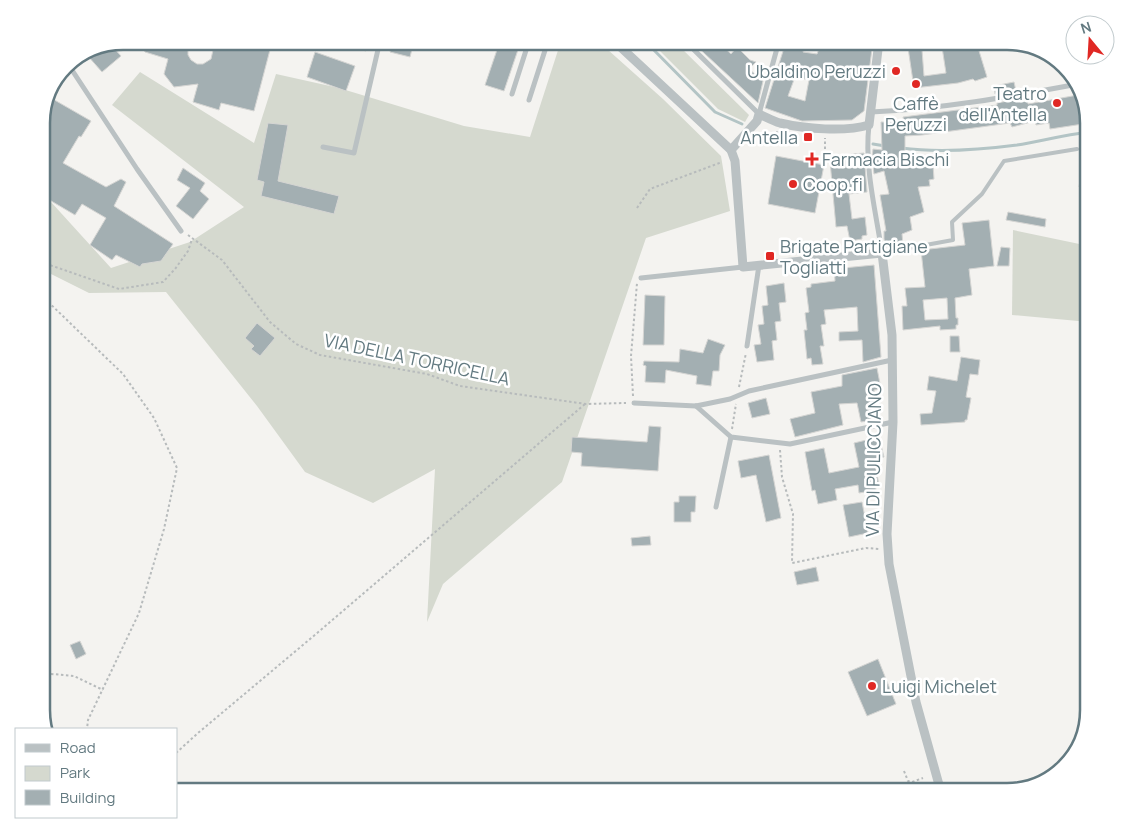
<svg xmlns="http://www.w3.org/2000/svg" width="1130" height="833" viewBox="0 0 1130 833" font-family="Manrope,sans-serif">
	<rect width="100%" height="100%" fill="#f4f3f0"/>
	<g fill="#d5d9cf">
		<polygon points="561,41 598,41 663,99 721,156 730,211 646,238 562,482 443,584 427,622 435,469 373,503 305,472 257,406 166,292 89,293 41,269 41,191 111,268 190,242 244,207 112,105 140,72 254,143 276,74 339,88 464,126 530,137"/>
		<polygon points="650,41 674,41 749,115 745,122 718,109"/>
		<polygon points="1013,230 1089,246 1089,322 1012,315"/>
	</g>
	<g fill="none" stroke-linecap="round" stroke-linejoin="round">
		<g stroke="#b3c4c5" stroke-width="3">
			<polyline points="645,41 715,112 742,124"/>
			<polyline points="873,144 885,146"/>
			<path d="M 901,148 C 939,153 979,150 1017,145 C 1041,141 1064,135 1089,132"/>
		</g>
	</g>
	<g fill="#a3afb2" stroke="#d5d5d3" fill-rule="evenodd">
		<polygon points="137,41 191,41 188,50 188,55 191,60 197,64 203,64 211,59 213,50 210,41 254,41 271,46 254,111 221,103 219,110 193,102 198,84 174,87 164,74 168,59 145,52"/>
		<polygon points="340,41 369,41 366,51 340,44"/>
		<polygon points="393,41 414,41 410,57 390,52"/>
		<polygon points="500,41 521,41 504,91 485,85"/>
		<polygon points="691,41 717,41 731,54 737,47 750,60 756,62 749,69 763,81 758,103"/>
		<path d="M 783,41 L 806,41 L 803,52 L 817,54 L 822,41 L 873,41 L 864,111 L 852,120 L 802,121 L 765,108 L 784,48 L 782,47 ZM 795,77 L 809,80 L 805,101 L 788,96 Z"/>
		<path d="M 907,41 L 976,41 L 987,77 L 975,81 L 973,79 L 958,83 L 914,88 ZM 942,47 L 946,73 L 924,76 L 922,50 Z"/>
		<polygon points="112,46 121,56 102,72 87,55"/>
		<polygon points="315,52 355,66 346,91 307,77"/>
		<polygon points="1014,82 1016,91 995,94 994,86"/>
		<polygon points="1078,95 1083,124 1050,129 1049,123 1036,125 1035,121 1012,127 1010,123 922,135 905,136 905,152 915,153 919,167 933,165 934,179 929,180 930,186 918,187 924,212 910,217 912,230 902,234 903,245 886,247 884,239 884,231 886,231 880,195 889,194 884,171 874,174 872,157 873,149 882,150 881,122 904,122 903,117 997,105 997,103 1018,99 1018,102 1028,101 1028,104"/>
		<polygon points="51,98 91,121 81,137 79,136 63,163 106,187 121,179 126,182 114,206 173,244 161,261 142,264 140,267 116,255 112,260 90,245 106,218 82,204 75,215 41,195 41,118"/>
		<polygon points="268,123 288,125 278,181 339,196 334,214 261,196 264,182 257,180"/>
		<polygon points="864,153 867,192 849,194 852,219 865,217 867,235 862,236 862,239 850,241 847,226 836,227 830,161 841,160 841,155"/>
		<polygon points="1084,155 1089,155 1089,188 1079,187"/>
		<polygon points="776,156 824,165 815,213 768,204"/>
		<polygon points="183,168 205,183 200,191 209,199 193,219 176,206 190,188 177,180"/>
		<polygon points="1008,212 1046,219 1045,227 1006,220"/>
		<path d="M 989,220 L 994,266 L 969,269 L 972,295 L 955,298 L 956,318 L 958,318 L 958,325 L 956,325 L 956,329 L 940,330 L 940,326 L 903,330 L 902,306 L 907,306 L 905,288 L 925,287 L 921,250 L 965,245 L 962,223 ZM 947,298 L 948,319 L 925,320 L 923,300 Z"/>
		<polygon points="1001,247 1010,248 1009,266 997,266"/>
		<polygon points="843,264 843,268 874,265 881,357 863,362 862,340 839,341 839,332 858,331 857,307 824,310 826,324 821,325 824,346 820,346 823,364 812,365 811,358 807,359 804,330 807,330 805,313 809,312 806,288 811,287 811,284 835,281 834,265"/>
		<polygon points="784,283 786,302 779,303 781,321 775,322 777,340 772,341 774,360 757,362 754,345 761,344 758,325 764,324 762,306 768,305 766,286"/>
		<polygon points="645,295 665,296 664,345 643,345"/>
		<polygon points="257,323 275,338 260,356 251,349 254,346 245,338"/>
		<polygon points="950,336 959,336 960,352 950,352"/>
		<polygon points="708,339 725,345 720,355 719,371 713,371 711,386 696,384 697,376 666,370 665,383 645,382 646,366 643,365 644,361 679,362 680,349 703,353"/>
		<polygon points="961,357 980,360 978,375 970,374 966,397 971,398 967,420 965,420 965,422 921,425 920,414 932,413 936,391 927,390 929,376 957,381"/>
		<polygon points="877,368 881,389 874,390 880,419 861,422 857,403 839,404 843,425 795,437 790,419 815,413 811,392 842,386 842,375"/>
		<polygon points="766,398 770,414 752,418 748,403"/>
		<polygon points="649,426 661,427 658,471 581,466 582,453 571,452 572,437 647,442"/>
		<polygon points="879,437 884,457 874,459 879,485 876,486 876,490 859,493 858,485 835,489 837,500 818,504 815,490 812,491 805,452 824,448 829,473 859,467 854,443"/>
		<polygon points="769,455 781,518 766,522 756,475 741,478 738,461"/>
		<polygon points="679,496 696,496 695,512 691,512 691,522 674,522 674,502 679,502"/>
		<polygon points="862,502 868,533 849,537 843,505"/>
		<polygon points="650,536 651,545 632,546 631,538"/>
		<polygon points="816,567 819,581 797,585 794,572"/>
		<polygon points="80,641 86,654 76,659 70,645"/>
		<polygon points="878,659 896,704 867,716 848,672"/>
	</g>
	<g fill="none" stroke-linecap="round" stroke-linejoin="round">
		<g stroke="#b7bbbc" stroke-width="2" stroke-dasharray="2.5 2.5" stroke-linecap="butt">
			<polyline points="776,132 786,135 787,133"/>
			<polyline points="783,143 784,135"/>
			<polyline points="825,154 825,138"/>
			<polyline points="637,208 650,189 722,162"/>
			<polyline points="188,235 222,260 270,322 296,344 320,355 427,374 460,386 586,404 626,403"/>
			<polyline points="41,262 119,289 163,282 175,269 188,251 192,239"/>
			<polyline points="41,295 123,374 154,418 177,468 164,529 139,613 88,720 87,729"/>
			<polyline points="739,387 746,353"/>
			<polyline points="633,396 631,356 637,283"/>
			<polyline points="732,429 736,404"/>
			<polyline points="780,450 782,477 793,514 792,563 866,548 879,549"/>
			<polyline points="41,673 74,676 103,690"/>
			<polyline points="176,753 198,733 316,634 585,404"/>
			<polyline points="904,771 908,781 912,782 923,778"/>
		</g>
		<polyline stroke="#bac1c3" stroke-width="4" points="882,253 953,240 952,222 982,194 1004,161 1077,149"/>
		<g stroke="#bac1c3" stroke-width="5">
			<polyline points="685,41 759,114"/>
			<polyline points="68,64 137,169 181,231"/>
			<polyline points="512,94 529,41"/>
			<polyline points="529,100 548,41"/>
			<path d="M 871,112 C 941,109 1009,97 1078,84"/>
			<polyline points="759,114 779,41"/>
			<path d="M 869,125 C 864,167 876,212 882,253"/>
			<polyline points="323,147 354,153 380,41"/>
			<polyline points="641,278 743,267"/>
			<polyline points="747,346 759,265"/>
			<polyline points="634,403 696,406 730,399 749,391 892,360"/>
			<polyline points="696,406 731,437 790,444 893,422"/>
			<polyline points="716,507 731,437"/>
		</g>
		<g stroke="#bac1c3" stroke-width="9">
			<polyline points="614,41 731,150 735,161 743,267 882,253 892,335 893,422 887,534 889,564 916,702 941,792"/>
			<path d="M 731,150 L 757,121 L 759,114 C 766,117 773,121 780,123 C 805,129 845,132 869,125 L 879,41"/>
		</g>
	</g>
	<g fill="#e02824" stroke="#fff" stroke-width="2">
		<circle cx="896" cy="71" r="5"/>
		<circle cx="916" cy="84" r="5"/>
		<circle cx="1057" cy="103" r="5"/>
		<rect x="803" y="132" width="10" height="10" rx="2.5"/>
		<path d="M809.5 151.5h5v5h5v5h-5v5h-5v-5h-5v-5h5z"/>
		<circle cx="793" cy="184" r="5"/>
		<rect x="765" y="251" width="10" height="10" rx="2.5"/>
		<circle cx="872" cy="686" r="5"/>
	</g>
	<g text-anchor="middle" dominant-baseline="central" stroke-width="5" stroke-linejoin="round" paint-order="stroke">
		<g font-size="18" fill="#637a81" stroke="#fff" text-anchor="start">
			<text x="886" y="71" text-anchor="end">Ubaldino Peruzzi</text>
			<text x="1047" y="93" text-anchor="end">Teatro<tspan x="1047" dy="21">dell'Antella</tspan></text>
			<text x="916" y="103" text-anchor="middle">Caffè<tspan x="916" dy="21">Peruzzi</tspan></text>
			<text x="798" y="137" text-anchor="end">Antella</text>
			<text x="822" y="159">Farmacia Bischi</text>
			<text x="803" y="184">Coop.fi</text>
			<text x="780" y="246">Brigate Partigiane<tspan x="780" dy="21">Togliatti</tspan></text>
			<text x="882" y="686">Luigi Michelet</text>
		</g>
		<g font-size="18" fill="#637a81" stroke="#fff">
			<text transform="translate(417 359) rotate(12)">VIA DELLA TORRICELLA</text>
			<text transform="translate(873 460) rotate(-89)">VIA DI PULICCIANO</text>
		</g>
	</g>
	<path d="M0 0H1130V833H0ZM123 50H1007A73 73 0 0 1 1080 123V710A73 73 0 0 1 1007 783H123A73 73 0 0 1 50 710V123A73 73 0 0 1 123 50Z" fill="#fff" fill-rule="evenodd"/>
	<path fill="none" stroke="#637a81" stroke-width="2.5" d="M123 50H1007A73 73 0 0 1 1080 123V710A73 73 0 0 1 1007 783H123A73 73 0 0 1 50 710V123A73 73 0 0 1 123 50Z"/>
	<rect x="15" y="728" width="162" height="90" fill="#ffffff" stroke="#c1cacd"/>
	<rect x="25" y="744" width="25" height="8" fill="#bac1c3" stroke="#c1cacd"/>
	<text x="60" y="753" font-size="15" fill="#637a81">Road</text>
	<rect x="25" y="766" width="25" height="15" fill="#d5d9cf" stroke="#c1cacd"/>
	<text x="60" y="778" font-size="15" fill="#637a81">Park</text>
	<rect x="25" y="790" width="25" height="15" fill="#a3afb2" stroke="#c1cacd"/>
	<text x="60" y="803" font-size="15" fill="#637a81">Building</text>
	<g transform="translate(1090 40) rotate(342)"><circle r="24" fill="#ffffff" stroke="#c1cacd"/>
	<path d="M0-4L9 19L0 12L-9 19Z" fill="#e02824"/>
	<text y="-8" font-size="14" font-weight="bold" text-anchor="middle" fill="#637a81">N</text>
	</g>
</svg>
